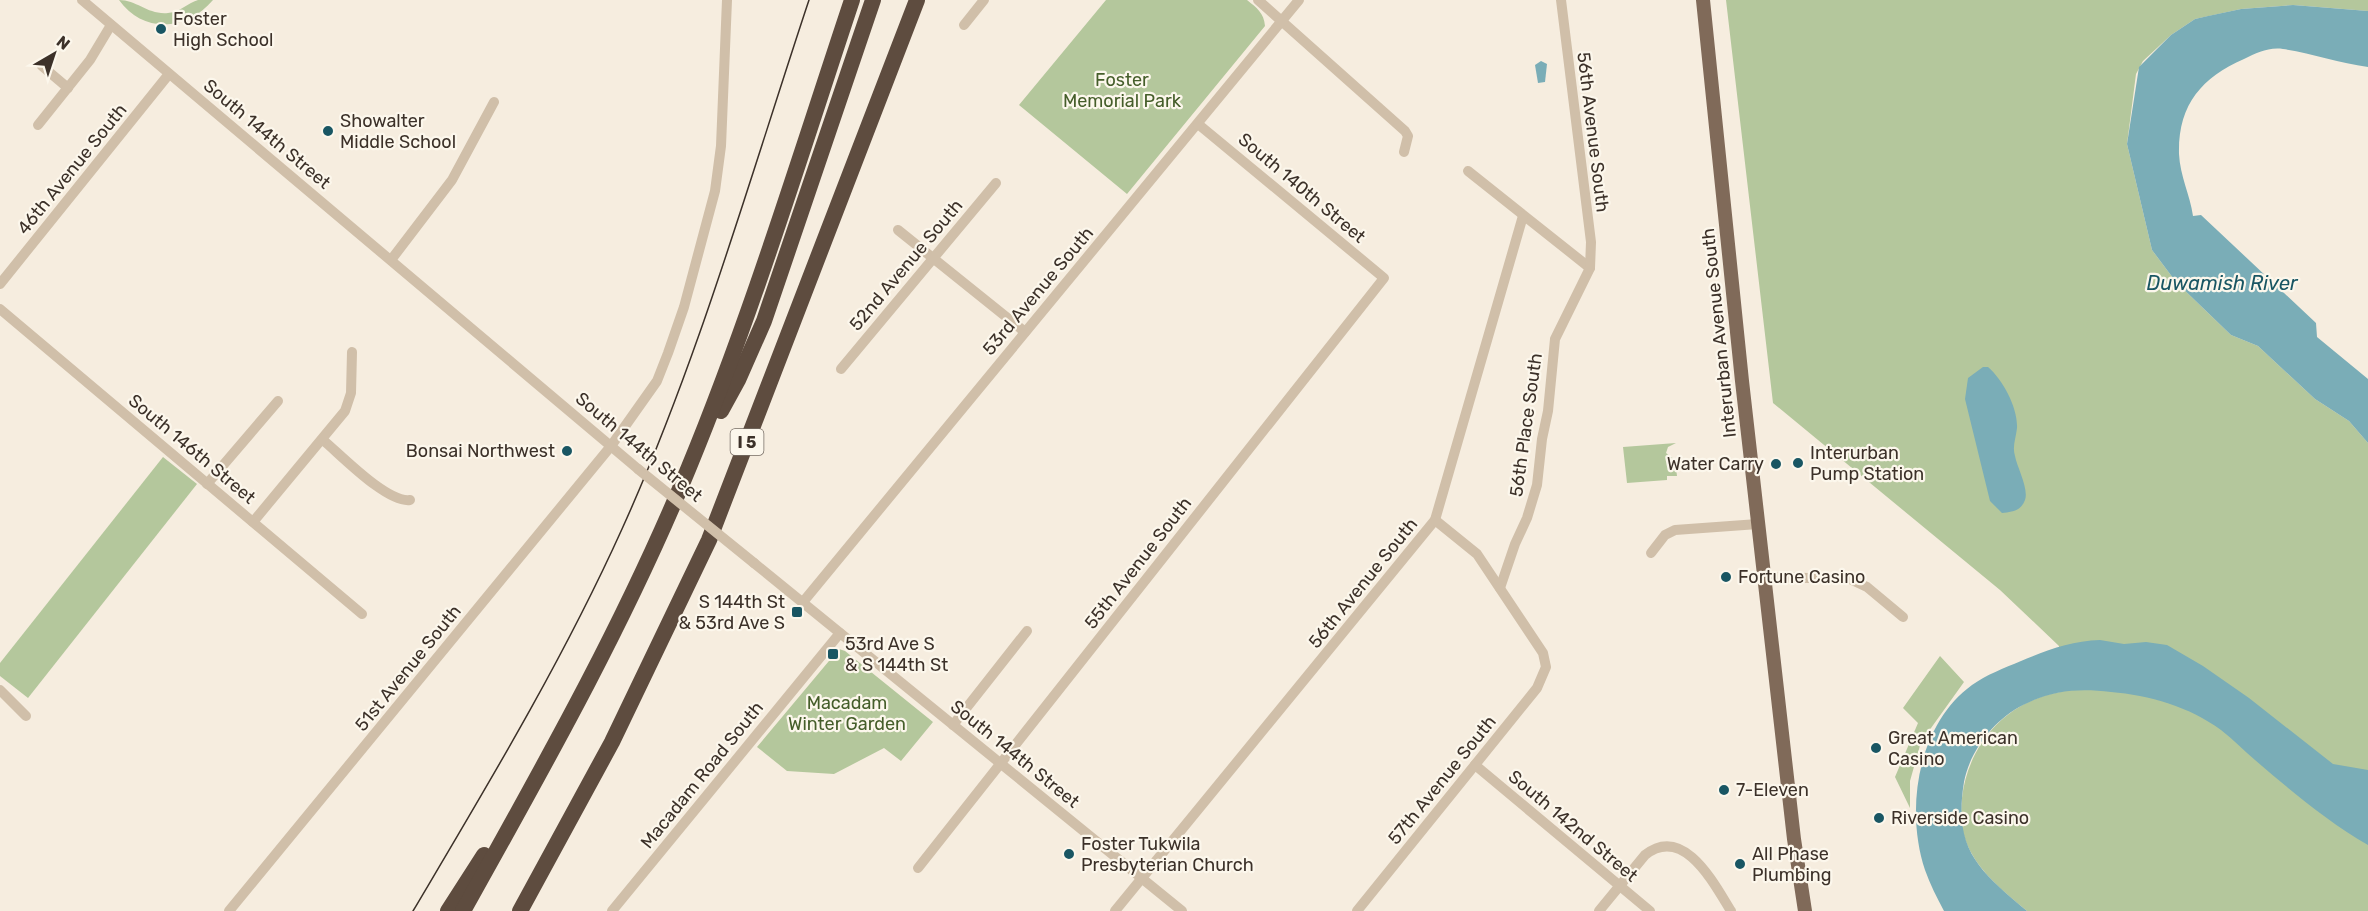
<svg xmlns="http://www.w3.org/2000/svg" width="2368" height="911" viewBox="0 0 2368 911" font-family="Rubik,sans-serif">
	<rect width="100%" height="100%" fill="#f6eddf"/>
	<g fill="#b4c79c">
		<path d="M 119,0 C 137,0 148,15 168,13 C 181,12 187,3 198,0 C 202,0 209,0 213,0 C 187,31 143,34 119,0 Z"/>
		<path d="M 1106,0 L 1247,0 C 1257,8 1264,13 1265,26 L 1127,194 L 1019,105 Z"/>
		<path d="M 1726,0 L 2368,0 L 2368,11 L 2293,5 L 2241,9 L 2195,19 L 2171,35 L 2143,61 L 2136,74 L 2127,144 L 2152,250 L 2176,282 L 2231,335 L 2258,346 L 2315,399 L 2349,421 L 2368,443 L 2368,911 L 2027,911 C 2002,890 1976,870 1965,839 C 1960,825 1961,812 1962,798 C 1968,744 2007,701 2060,692 L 2059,646 L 2000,590 L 1773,403 Z"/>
		<polygon points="1676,443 1668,447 1666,453 1675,460 1677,476 1667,476 1667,480 1627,483 1623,447"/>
		<polygon points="163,457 197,484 28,698 0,676 0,663"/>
		<polygon points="839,649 845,651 933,722 901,761 884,748 834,774 787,771 757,747"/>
		<polygon points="1940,656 1964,682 1921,742 1910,781 1910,808 1895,777 1918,723 1903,708"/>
	</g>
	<g fill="#7aadb7">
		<path d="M 2293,5 L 2368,11 L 2368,67 C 2339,63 2311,53 2283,49 C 2268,47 2257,53 2244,59 C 2201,78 2178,105 2179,154 C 2180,176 2190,195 2193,216 L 2201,215 L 2316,323 L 2317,337 L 2368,379 L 2368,443 L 2349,421 L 2315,399 L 2258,346 L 2231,335 L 2176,282 L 2152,250 L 2127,144 L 2139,67 L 2171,35 L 2195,19 L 2208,16 L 2241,9 Z"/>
		<polygon points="1541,61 1547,64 1545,82 1538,83 1535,65"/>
		<path d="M 1983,367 L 1988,367 C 2003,380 2018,408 2017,428 C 2016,438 2012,446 2015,456 C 2017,467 2029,489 2025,500 C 2021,511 2012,512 2002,513 L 1990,501 L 1965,399 L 1968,378 Z"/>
		<path d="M 2100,640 L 2124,644 L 2146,642 L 2167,645 L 2203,666 L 2249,698 L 2333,764 L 2368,770 L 2368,845 C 2328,822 2290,790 2255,760 C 2244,751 2233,739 2221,730 C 2190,707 2149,695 2111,692 C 2079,688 2052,690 2023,705 C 1995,719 1970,750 1964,782 C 1953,850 1979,870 2027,911 L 1944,911 C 1937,898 1930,884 1925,870 C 1905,810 1917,725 1972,685 C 1986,675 2004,668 2021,661 C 2047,650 2071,641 2100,640 Z"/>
	</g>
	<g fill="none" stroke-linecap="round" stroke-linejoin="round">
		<g stroke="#d0bfa9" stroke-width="10">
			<polyline points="82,0 638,469"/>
			<polyline points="1258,0 1405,131 1408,136 1404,152"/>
			<polyline points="964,25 984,0"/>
			<polyline points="42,66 68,88"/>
			<polyline points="38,125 90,60 111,25"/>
			<polyline points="1468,171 1590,268"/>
			<polyline points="898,230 1025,332"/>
			<polyline points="391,260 452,180 494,102"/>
			<polyline points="0,284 169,74"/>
			<polyline points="0,309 362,614"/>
			<polyline points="841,369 996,183"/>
			<path d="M 323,440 C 342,456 387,503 410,500"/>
			<polyline points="207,484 278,401"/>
			<polyline points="253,522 345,411 351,393 352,352"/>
			<polyline points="1651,553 1665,535 1675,530 1758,524"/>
			<polyline points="754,563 1182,911"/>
			<polyline points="1765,577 1850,579 1867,587 1903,617"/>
			<polyline points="1500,588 1515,544 1527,518 1537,485 1542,439 1548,411 1555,339 1590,268 1591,242 1561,0"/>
			<polyline points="803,602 1299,0"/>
			<polyline points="0,690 26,716"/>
			<polyline points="953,725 1027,631"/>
			<polyline points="1475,765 1650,911"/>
			<polyline points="918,868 1384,278 1198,124"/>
			<polyline points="229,911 611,446 657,381 668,353 684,307 715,191 721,146 727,0"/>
			<polyline points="612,911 840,633"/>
			<polyline points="1115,911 1435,520 1523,216"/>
			<polyline points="1357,911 1537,688 1546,667 1543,653 1477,554 1435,520"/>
			<path d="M 1599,911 L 1645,855 C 1684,824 1714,884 1731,911"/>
		</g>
		<polyline stroke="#806a59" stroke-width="14" points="1703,0 1742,381 1794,839 1805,911"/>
		<g stroke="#5e4c3f" stroke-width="16">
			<polyline points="721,411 738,380 764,321 873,0"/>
			<polyline points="448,911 484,855"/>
			<path d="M 463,911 C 544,766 626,621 689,467 C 752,314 800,156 852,0"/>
			<polyline points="520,911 612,742 709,540 917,0"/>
		</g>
		<path stroke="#3c3129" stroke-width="1.5" d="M 413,911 C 487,786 562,662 622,529 C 699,359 750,177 809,0"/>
		<polyline stroke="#d0bfa9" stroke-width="10" points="638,469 754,563"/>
	</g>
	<g fill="#195663" stroke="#fcf7ec" stroke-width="2">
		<circle cx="161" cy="29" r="6"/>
		<circle cx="328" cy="131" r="6"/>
		<circle cx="567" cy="451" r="6"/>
		<circle cx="1798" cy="463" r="6"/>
		<circle cx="1776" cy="464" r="6"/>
		<circle cx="1726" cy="577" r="6"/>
		<rect x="791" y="606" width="12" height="12" rx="3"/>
		<rect x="827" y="648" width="12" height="12" rx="3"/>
		<circle cx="1876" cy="748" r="6"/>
		<circle cx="1724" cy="790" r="6"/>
		<circle cx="1879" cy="818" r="6"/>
		<circle cx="1069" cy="854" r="6"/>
		<circle cx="1740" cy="864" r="6"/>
	</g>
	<g text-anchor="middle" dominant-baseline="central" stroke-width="4.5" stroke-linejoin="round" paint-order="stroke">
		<rect fill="#fcf7ec" stroke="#766c64" stroke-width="1.5" x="730.5" y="429" width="33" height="26" rx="4.5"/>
		<g font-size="16" font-weight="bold" fill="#3c3129">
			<text x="747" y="442">I 5</text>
		</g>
		<g font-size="18" fill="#3c3129" stroke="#fcf7ec" text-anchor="start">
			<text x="173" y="19">Foster<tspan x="173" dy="21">High School</tspan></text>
			<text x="340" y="121">Showalter<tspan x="340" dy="21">Middle School</tspan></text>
			<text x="555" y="451" text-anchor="end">Bonsai Northwest</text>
			<text x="1810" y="453">Interurban<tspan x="1810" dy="21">Pump Station</tspan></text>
			<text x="1764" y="464" text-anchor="end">Water Carry</text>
			<text x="1738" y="577">Fortune Casino</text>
			<text x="785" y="602" text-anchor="end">S 144th St<tspan x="785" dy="21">&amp; 53rd Ave S</tspan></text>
			<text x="845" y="644">53rd Ave S<tspan x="845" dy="21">&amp; S 144th St</tspan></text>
			<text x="1888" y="738">Great American<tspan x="1888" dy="21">Casino</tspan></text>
			<text x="1736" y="790">7-Eleven</text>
			<text x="1891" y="818">Riverside Casino</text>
			<text x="1081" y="844">Foster Tukwila<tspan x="1081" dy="21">Presbyterian Church</tspan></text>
			<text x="1752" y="854">All Phase<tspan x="1752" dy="21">Plumbing</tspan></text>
		</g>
		<g font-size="18" fill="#455e2a" stroke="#fcf7ec">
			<text x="1122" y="80">Foster<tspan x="1122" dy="21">Memorial Park</tspan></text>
			<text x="847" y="703">Macadam<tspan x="847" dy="21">Winter Garden</tspan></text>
		</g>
		<g font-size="18" fill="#3c3129" stroke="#fcf7ec">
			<text transform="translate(1593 132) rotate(83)">56th Avenue South</text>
			<text transform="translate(267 134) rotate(40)">South 144th Street</text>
			<text transform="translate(72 169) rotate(-51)">46th Avenue South</text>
			<text transform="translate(1302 188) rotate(40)">South 140th Street</text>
			<text transform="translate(906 265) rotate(-50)">52nd Avenue South</text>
			<text transform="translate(1038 291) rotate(-50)">53rd Avenue South</text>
			<text transform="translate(1719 333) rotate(-96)">Interurban Avenue South</text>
			<text transform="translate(1526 425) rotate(-82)">56th Place South</text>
			<text transform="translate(639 447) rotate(40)">South 144th Street</text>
			<text transform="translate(192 449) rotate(40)">South 146th Street</text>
			<text transform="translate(1138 563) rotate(-52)">55th Avenue South</text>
			<text transform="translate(1363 583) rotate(-51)">56th Avenue South</text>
			<text transform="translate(408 668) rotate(-51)">51st Avenue South</text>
			<text transform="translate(1015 754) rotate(39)">South 144th Street</text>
			<text transform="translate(702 775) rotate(-51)">Macadam Road South</text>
			<text transform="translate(1442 780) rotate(-51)">57th Avenue South</text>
			<text transform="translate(1573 826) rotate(40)">South 142nd Street</text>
		</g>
		<g font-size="20" font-style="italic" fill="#195663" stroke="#fcf7ec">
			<text x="2222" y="283">Duwamish River</text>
		</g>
	</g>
	<g transform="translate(54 54) rotate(39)" stroke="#fcf7ec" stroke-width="4.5" paint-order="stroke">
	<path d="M0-4.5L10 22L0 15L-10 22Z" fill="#3c3129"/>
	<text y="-9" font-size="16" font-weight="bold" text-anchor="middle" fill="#3c3129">N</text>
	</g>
</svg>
